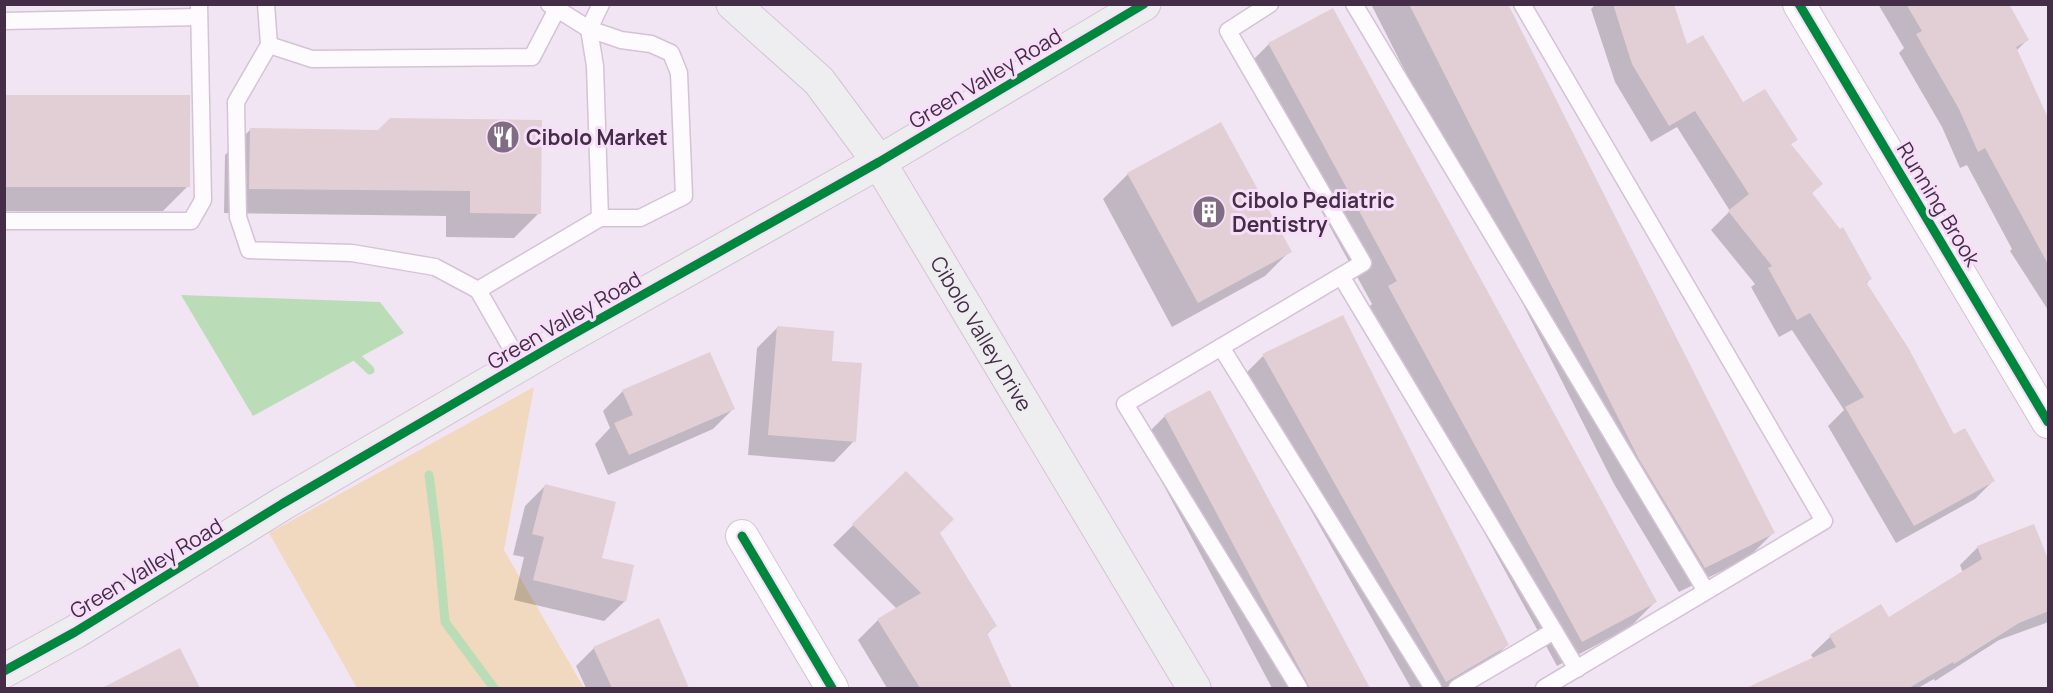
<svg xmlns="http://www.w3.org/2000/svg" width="2053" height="693" viewBox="0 0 2053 693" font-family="Manrope,sans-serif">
	<rect width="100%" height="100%" fill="#f2e5f3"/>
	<polygon fill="#f0d9be" points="534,387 504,550 584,688 357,688 269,533"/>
	<polygon fill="#baddb7" points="181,295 380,302 404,333 253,416"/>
	<g fill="#0003">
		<polygon points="1371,4 1506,4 1773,533 1748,558 1679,592 1614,484"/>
		<polygon points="1596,4 1672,4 1686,46 1743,105 1796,140 1790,145 1821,184 1811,194 1870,279 1866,284 1954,436 1993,481 1975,499 1896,543 1828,426 1844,410 1792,330 1779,337 1751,287 1755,284 1711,230 1730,211 1677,127 1651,142 1615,82 1591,9"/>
		<polygon points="1878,4 2007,4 2027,40 2016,51 2048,124 2048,310 2010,251 2012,249 1967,165 1960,168 1942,127 1899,53 1904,48"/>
		<polygon points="1269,44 1655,602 1630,627 1557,666 1364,312 1372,304 1244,69"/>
		<polygon points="6,97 188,186 163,211 4,211 4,99"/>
		<polygon points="250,130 378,131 539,213 514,238 446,237 446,216 224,213 225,155"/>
		<polygon points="1128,174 1290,251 1265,276 1172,327 1103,199"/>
		<polygon points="777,328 831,363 854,441 834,462 748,455 757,348"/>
		<polygon points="1263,356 1507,645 1482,670 1450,688 1411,688 1238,381"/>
		<polygon points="623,391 734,408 713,429 608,475 595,444 610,428 603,411"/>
		<polygon points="1209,392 1368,688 1272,688 1140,441 1165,416"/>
		<polygon points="906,473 938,533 995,626 986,635 1010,688 887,688 858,640 878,620 897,609 833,545"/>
		<polygon points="545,486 601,559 625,601 604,621 514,600 524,557 513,555 525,506"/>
		<polygon points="1978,547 2048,565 2048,620 2046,623 1999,640 1935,681 1934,679 1918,688 1763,688 1774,678 1814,659 1811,655 1830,637 1881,606 1889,619 1963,573 1960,565"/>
		<polygon points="658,620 688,688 586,688 576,666 594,648"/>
		<polygon points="179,650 198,688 120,688 136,673"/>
	</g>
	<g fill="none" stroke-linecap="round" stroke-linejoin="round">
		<g stroke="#baddb7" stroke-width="9">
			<polyline points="350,351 370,370"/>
			<polyline points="429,475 438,545 445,622 494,688"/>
		</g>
	</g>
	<g fill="#e2cfd5">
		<polygon points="1409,4 1508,4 1775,533 1705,568 1639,459"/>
		<polygon points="1613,4 1674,4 1687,44 1703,35 1743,102 1765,89 1798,140 1791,144 1823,184 1812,193 1840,229 1843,227 1872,279 1866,282 1909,349 1954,434 1965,428 1995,481 1914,526 1845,407 1864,397 1810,313 1797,320 1768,268 1772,266 1728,211 1749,194 1695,111 1669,126 1632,64"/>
		<polygon points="1906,4 2009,4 2029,40 2016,47 2049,120 2049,266 1985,148 1978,152 1959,109 1916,34 1922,31"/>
		<polygon points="1333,8 1657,602 1582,642 1388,286 1397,281 1268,43"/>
		<rect x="6" y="95" width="184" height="92"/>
		<polygon points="390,118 542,120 541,214 470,213 470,191 249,189 250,128 378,130"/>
		<polygon points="1221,122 1292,252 1198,303 1127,173"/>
		<polygon points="1343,315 1509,645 1446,682 1262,354"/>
		<polygon points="777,326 834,331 832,361 862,363 856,442 768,435"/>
		<polygon points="710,352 735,409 629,455 614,423 633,415 622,390"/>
		<polygon points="1210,390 1370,688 1310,688 1164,415"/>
		<polygon points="906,471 954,519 940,533 997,626 987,633 1012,688 920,688 877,619 921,593 852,524"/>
		<polygon points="545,484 616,502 602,558 634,565 626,602 533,580 544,537 532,534"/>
		<polygon points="2034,524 2049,561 2049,611 2019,623 1954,664 1953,662 1909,688 1746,688 1836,647 1829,635 1881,604 1889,617 1982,559 1977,546"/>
		<polygon points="659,618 689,688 612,688 593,647"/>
		<polygon points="180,648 200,688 102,688"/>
	</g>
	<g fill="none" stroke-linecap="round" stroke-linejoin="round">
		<defs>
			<g id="lane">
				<polyline points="266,4 269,45 236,102 238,217 249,250 352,253 435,267 478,290"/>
				<polyline points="549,4 589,29 601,4"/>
				<polyline points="1270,4 1228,31 1363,263 1125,404 1299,688"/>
				<polyline points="1354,4 1706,591"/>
				<polyline points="1522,4 1824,521 1544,688"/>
				<polyline points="4,21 199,17"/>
				<polyline points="269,45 312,59 532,57 557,9"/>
				<polyline points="4,221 191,221 203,200 199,4"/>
				<polyline points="1341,276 1577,669"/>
				<polyline points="1221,347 1433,688"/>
				<polyline points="521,365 478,290 600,218 640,218 684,196 679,73 671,53 651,44 621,40 589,29 595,66 600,218"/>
				<polyline points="1457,688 1554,631"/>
			</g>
			<g id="street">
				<polyline points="1799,4 2048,422"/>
				<polyline points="742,536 832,688"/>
			</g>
			<g id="secondary">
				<path id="s1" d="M 733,4 L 819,81 L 879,162 L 1194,688"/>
				<polyline points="4,671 75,632 282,504 559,342 879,162 1144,4"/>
			</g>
		</defs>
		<use href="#lane" stroke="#d4c3d6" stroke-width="19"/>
		<use href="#street" stroke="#d4c3d6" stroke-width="34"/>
		<use href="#secondary" stroke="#d4c3d6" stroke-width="35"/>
		<use href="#lane" stroke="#fdfbfd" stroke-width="16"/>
		<use href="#street" stroke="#fdfbfd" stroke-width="32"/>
		<use href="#secondary" stroke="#eeeef0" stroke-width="33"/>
		<defs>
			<g id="cycleway">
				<polyline points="1799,4 2048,422"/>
				<polyline points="742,536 832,688"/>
				<polyline points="4,671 75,632 282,504 559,342 879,162 1144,4"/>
			</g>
		</defs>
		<use href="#cycleway" stroke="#f7dff9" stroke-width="13"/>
		<use href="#cycleway" stroke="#00873e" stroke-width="9"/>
	</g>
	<defs>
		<symbol id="restaurant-disc" viewBox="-11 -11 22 22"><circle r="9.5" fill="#816d83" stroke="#f7dff9"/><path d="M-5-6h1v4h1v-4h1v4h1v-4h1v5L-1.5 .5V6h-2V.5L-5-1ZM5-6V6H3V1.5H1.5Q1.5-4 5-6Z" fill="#fff"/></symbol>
		<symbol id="building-disc" viewBox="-11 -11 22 22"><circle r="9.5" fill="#816d83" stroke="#f7dff9"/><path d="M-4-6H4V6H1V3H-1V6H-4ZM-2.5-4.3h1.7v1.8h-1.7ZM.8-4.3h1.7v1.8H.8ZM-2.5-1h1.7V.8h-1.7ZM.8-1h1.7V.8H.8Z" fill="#fff"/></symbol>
	</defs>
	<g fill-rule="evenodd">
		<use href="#restaurant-disc" x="484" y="118" width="38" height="38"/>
		<use href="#building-disc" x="1190" y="193" width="38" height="38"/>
	</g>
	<g text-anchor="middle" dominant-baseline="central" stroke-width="6" stroke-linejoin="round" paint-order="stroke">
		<g font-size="21" fill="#442d47" stroke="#f7dff9">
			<text transform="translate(985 78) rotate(-31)">Green Valley Road</text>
			<text transform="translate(1939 204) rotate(59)">Running Brook</text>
			<text transform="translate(564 320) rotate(-30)">Green Valley Road</text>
			<text stroke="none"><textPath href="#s1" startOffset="416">Cibolo Valley Drive</textPath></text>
			<text transform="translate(146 568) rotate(-31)">Green Valley Road</text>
		</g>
		<g font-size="21" font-weight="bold" fill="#442d47" stroke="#f7dff9" text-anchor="start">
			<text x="526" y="137">Cibolo Market</text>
			<text x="1232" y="200">Cibolo Pediatric<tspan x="1232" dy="24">Dentistry</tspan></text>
		</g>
	</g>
	<rect width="2053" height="693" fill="none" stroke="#442d47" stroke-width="12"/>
</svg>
